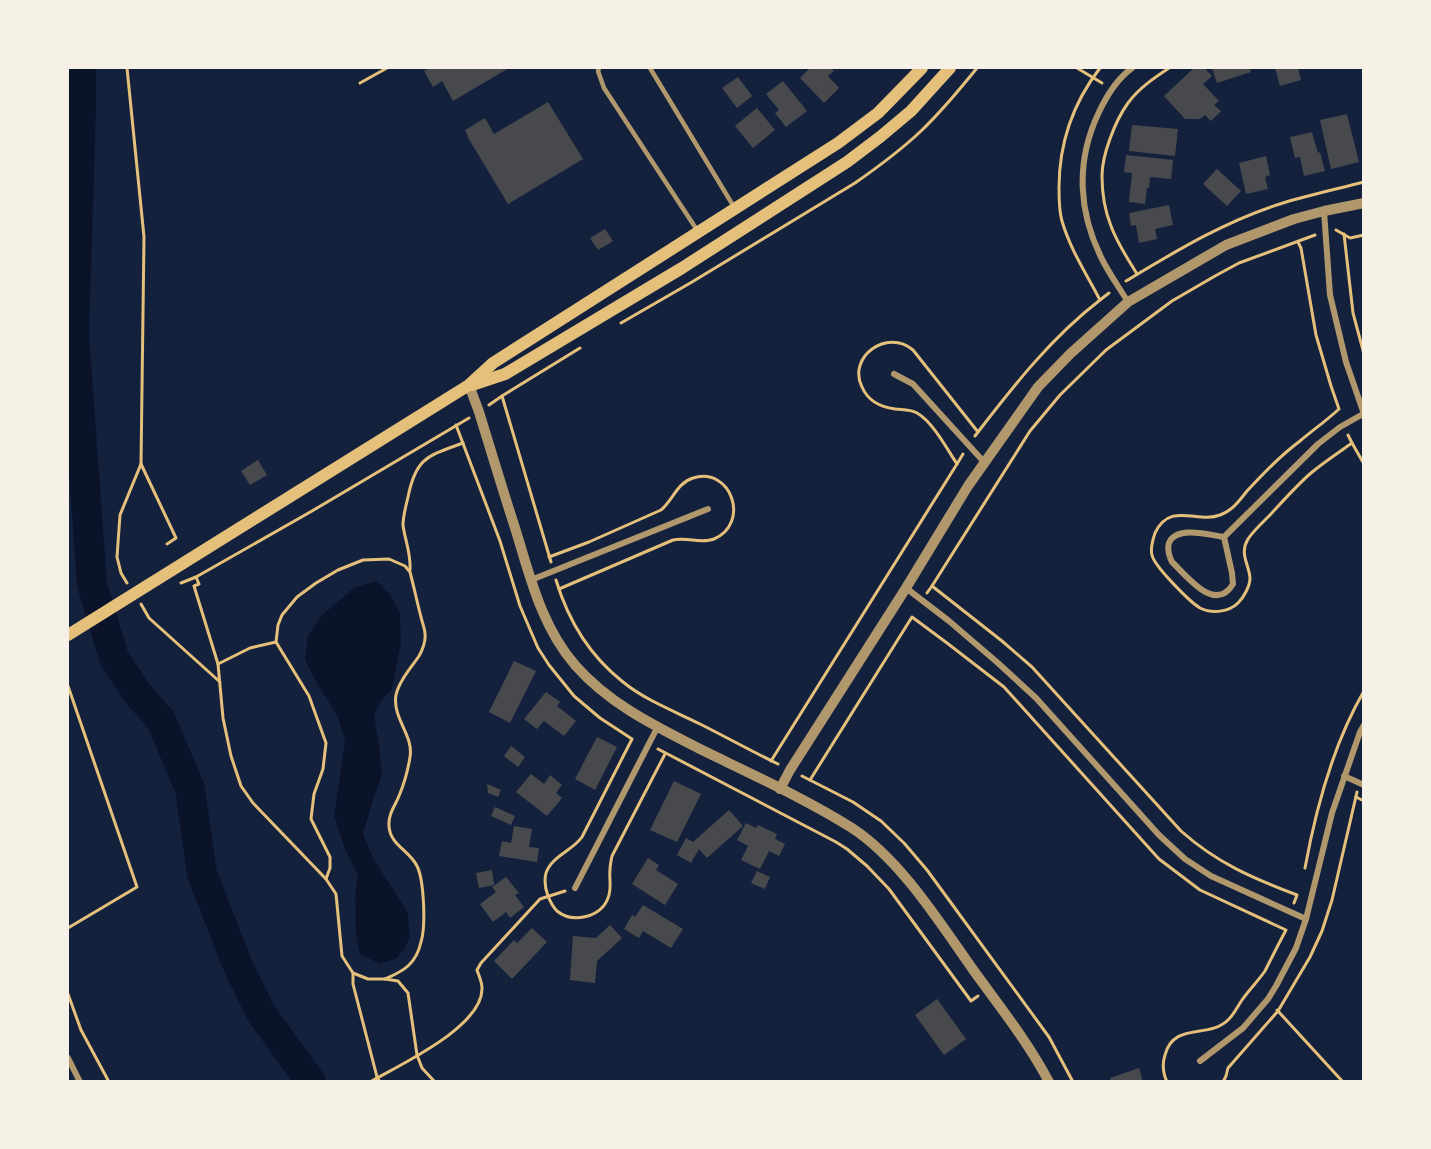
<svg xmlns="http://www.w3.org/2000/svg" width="1431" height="1149" viewBox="0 0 1431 1149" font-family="Jost,sans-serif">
	<rect width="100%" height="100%" fill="#14213d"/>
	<polygon fill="#0b132b" points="376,581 389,593 400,612 401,643 392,689 381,701 374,715 379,744 382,774 372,803 363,834 373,858 408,913 410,937 405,948 397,958 380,964 360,954 356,935 355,895 358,876 344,847 334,816 345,742 338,717 315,680 305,659 308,636 320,617 355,587"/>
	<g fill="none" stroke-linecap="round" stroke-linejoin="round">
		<polyline stroke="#0b132b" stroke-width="30" points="81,68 81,109 74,335 92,584 114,658 137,693 161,720 190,789 202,874 238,966 261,1013 311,1082"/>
	</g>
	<g fill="#48494c">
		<polygon points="430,68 509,68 453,101 442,81 433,87 424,71"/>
		<polygon points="810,68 830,68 834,71 828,76 839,88 824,103 800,78"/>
		<polygon points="1194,68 1204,68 1212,76 1203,84 1219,101 1214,105 1221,111 1211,121 1205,115 1200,119 1185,119 1164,96"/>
		<polygon points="1212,68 1249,68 1251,72 1217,83"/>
		<polygon points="1275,68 1298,68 1301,80 1280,86"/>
		<polygon points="738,77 752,96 737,108 722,88"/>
		<polygon points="783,81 807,111 786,127 775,113 779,110 766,94"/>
		<polygon points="548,102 583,159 508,204 467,136 468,136 465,130 485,118 494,134"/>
		<polygon points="757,108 775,130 753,148 735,126"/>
		<polygon points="1347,114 1359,162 1331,169 1320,120"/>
		<polygon points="1132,125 1178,129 1175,156 1129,151"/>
		<polygon points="1312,132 1318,153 1320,152 1325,171 1304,176 1300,157 1295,158 1290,137"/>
		<polygon points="1126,155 1173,160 1171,179 1150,177 1149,188 1147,188 1145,204 1129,202 1132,173 1124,172"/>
		<polygon points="1266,156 1270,175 1265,177 1268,189 1246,194 1239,163"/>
		<polygon points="1217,169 1241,191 1227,206 1203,184"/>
		<polygon points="1169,205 1173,225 1155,229 1157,239 1139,243 1136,225 1131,226 1129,213"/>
		<polygon points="605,229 613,241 598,250 590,238"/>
		<polygon points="258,460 267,475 250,485 241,471"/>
		<polygon points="514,661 536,671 510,723 489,712"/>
		<polygon points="546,692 560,702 557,706 576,721 564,736 544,721 537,729 524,719"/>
		<polygon points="597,737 617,747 595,790 575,779"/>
		<polygon points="511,746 525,757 518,767 504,756"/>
		<polygon points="531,774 544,784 550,775 562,785 556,793 562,798 547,816 516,792"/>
		<polygon points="674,781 701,794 677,842 650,830"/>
		<polygon points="487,784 501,790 498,797 488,793"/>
		<polygon points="495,807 515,816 511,825 491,816"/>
		<polygon points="729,810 743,826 707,858 699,849 691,863 677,855 686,838 693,842"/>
		<polygon points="746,823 756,828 758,825 777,834 775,839 785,844 779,856 769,851 760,869 741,860 748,846 737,840"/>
		<polygon points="514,826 532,829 529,847 539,848 537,862 499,856 502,841 511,843"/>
		<polygon points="648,858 659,865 656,870 678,884 665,905 632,884"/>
		<polygon points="492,870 494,885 479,888 476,873"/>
		<polygon points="757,871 770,877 765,889 751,883"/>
		<polygon points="506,877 519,893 515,895 524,907 510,918 506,912 493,922 480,904 496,892 492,887"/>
		<polygon points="643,905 683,929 671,948 643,931 639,938 624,929 632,915 635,917"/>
		<polygon points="610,925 622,938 597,961 595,983 570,980 573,936 596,938"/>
		<polygon points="532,928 547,942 512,979 494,961 514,940 517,943"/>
		<polygon points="937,999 966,1039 944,1055 915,1015"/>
		<polygon points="1139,1068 1143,1082 1111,1082 1110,1078"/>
	</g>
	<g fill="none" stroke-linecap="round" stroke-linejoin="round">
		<g stroke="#e5c07b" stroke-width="3">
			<polyline points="127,68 144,237 141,464 120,515 117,557 121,573 127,583"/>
			<polyline points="1077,68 1102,83"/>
			<path d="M 1100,68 C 1073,103 1059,144 1059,188 C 1059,199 1059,211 1062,221 C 1070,249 1087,275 1100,300 L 1109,293"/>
			<polyline points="360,83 387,68"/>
			<polyline points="1336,230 1350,238 1364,235"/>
			<polyline points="1344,234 1353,313 1364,354"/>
			<path d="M 1298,242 L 1301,248 L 1316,335 L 1331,386 L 1339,409 C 1326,421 1313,430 1300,441 C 1280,456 1264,473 1247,491 C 1240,500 1232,511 1220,515 C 1198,524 1170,501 1155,533 C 1153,539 1150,548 1152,555 C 1154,566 1190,602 1200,608 C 1212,614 1229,612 1238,603 C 1244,597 1250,586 1250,578 C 1249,564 1239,554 1248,539 C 1254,530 1263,522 1270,515 C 1283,501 1297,485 1311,473 C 1324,462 1338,453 1352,443 L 1348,435"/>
			<path d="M 1137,274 C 1128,259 1117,243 1111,226 C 1105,211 1102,192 1102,176 C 1102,155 1115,121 1128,103 C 1139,88 1154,78 1169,68"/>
			<path d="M 1126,281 C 1176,251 1227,220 1283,203 C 1309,195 1337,189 1364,182"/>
			<path d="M 621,323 L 692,282 L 855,183 C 878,167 901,150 921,131 C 941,112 960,89 977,68"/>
			<polyline points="502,396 580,348"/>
			<polyline points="489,405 502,396 551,562"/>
			<path d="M 456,425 L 500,541 L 520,606 L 538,648 L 549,665 L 574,696 L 600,718 L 632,739 L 582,837 C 572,851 552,856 546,873 C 544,881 545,888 548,896 C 550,901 553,907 557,911 C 573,924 601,917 608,898 C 612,889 609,879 610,870 C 610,865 611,861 612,856 L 665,754"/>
			<path d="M 978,432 C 1015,384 1052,337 1100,300"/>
			<polyline points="1352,443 1364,464"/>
			<polyline points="141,464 176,538 167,544"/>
			<polyline points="957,464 963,454"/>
			<path d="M 549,557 L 589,542 L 661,510 C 673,500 677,483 693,478 C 731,466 751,523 714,539 C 701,544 688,537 673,540 L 559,589"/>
			<path d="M 410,570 C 411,552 405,541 403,525 C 403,516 406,506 408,497 C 416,457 428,456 463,443"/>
			<polyline points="196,577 199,584 194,586 218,664 223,718 231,756 241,786 253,803 326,879 336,894 342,956 353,973 368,979 385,979 398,981 408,993 417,1055 422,1068 435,1082"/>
			<path d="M 556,580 C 568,620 590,656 623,682 C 645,700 674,711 700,724 C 726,737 751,751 778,764"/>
			<polyline points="181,583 196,577 312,511 469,418"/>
			<polyline points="932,586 1030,431 1060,395 1106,350 1172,301 1215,276 1239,263 1315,235"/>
			<path d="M 927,593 L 932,586 L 1002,641 L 1032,667 L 1181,831 C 1217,863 1252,878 1297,895 L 1294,903"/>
			<polyline points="141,604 149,618 220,682"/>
			<polyline points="218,664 250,648 276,642"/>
			<polyline points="68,686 137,887 68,928"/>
			<polyline points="658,749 836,842 847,849 867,866 889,889 971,1001 978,996"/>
			<path d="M 771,761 L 957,464 C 947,449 933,422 917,413 C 909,409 903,410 895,409 C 880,407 868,401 862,387 C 847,357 887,328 913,350 L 978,432 L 975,436"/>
			<polyline points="802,776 853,802 881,821 904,843 927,870 1049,1037 1073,1082"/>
			<path d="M 810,780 L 912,617 L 947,643 L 1004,687 L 1159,859 L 1200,890 L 1286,930 C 1279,943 1272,957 1265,971 C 1258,981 1249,990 1242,1000 C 1238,1006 1234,1014 1229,1019 C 1209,1040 1174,1021 1165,1055 C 1162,1064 1163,1073 1167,1082"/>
			<polyline points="1356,797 1364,801"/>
			<path d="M 1305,868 C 1316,808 1333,744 1364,691"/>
			<path d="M 326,879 L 330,868 L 330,857 L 311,819 L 314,794 L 323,769 L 326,743 L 309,696 L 276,642 L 278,625 L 282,615 L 297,597 L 316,583 L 338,570 L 363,560 L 389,559 L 405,566 L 410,572 C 414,587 417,602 421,617 C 422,622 425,629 425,634 C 426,641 422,651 419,656 C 411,668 399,681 396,695 C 392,718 414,736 410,757 C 408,770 404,784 399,796 C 395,806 388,814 389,826 C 390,845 409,850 417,866 C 424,880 426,926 421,942 C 416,964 404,971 385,979"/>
			<polyline points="353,973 353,984 377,1077 380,1082"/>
			<polyline points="68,994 81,1030 109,1082"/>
			<polyline points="1277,1010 1343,1082"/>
			<path d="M 370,1082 C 399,1065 483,1027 482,988 C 482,982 479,976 477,970 L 481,963 L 540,899 L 565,891"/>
			<polyline points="1223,1082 1226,1076 1228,1068 1278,1011 1310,957 1322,931 1332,900 1357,792"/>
		</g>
		<g stroke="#b1986c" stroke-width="4.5">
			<polyline points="599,68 598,71 604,88 697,230"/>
			<polyline points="650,68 734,207"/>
		</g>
		<g stroke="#b1986c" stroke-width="6">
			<polyline points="1324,211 1330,295 1346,362 1364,414"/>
			<path d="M 1128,302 C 1120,289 1111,276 1104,263 C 1078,214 1075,162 1099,112 C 1107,95 1117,79 1132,68"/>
			<polyline points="894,374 913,384 984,462"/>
			<path d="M 1224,537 C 1210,535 1176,525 1169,543 C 1167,550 1169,556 1172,562 C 1187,576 1215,614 1233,584 L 1232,573 L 1224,537 L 1318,444 L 1340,427 L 1363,414"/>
			<polyline points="531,580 708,509"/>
			<polyline points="906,588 949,621 998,663 1036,698 1159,835 1185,859 1211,876 1306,919"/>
			<polyline points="1344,776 1364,785"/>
			<polyline points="575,888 657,728"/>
			<polyline points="68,1058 80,1082"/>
			<polyline points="1200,1061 1243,1028 1268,999 1276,986 1296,948 1306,919 1332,813 1360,732 1364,725"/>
		</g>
		<g stroke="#b1986c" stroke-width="10">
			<path d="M 469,385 L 479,412 C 491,451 503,491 516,531 C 530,577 542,627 575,665 C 609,704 655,726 700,749 C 751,774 804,798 852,828 C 901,860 940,923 974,971 C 1000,1007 1028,1042 1049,1082"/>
			<polyline points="780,789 790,770 906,588 968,486 1038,387 1070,354 1128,302 1226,245 1294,219 1324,211 1364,203"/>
		</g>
		<g stroke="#e5c07b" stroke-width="12">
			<polyline points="472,385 505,374 682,268 847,162 880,137 911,111 950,68"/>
			<polyline points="68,635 469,385 493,363 838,143 878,113 922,68"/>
		</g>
	</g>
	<rect width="1431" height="1149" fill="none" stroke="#f6f1e7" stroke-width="138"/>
</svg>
